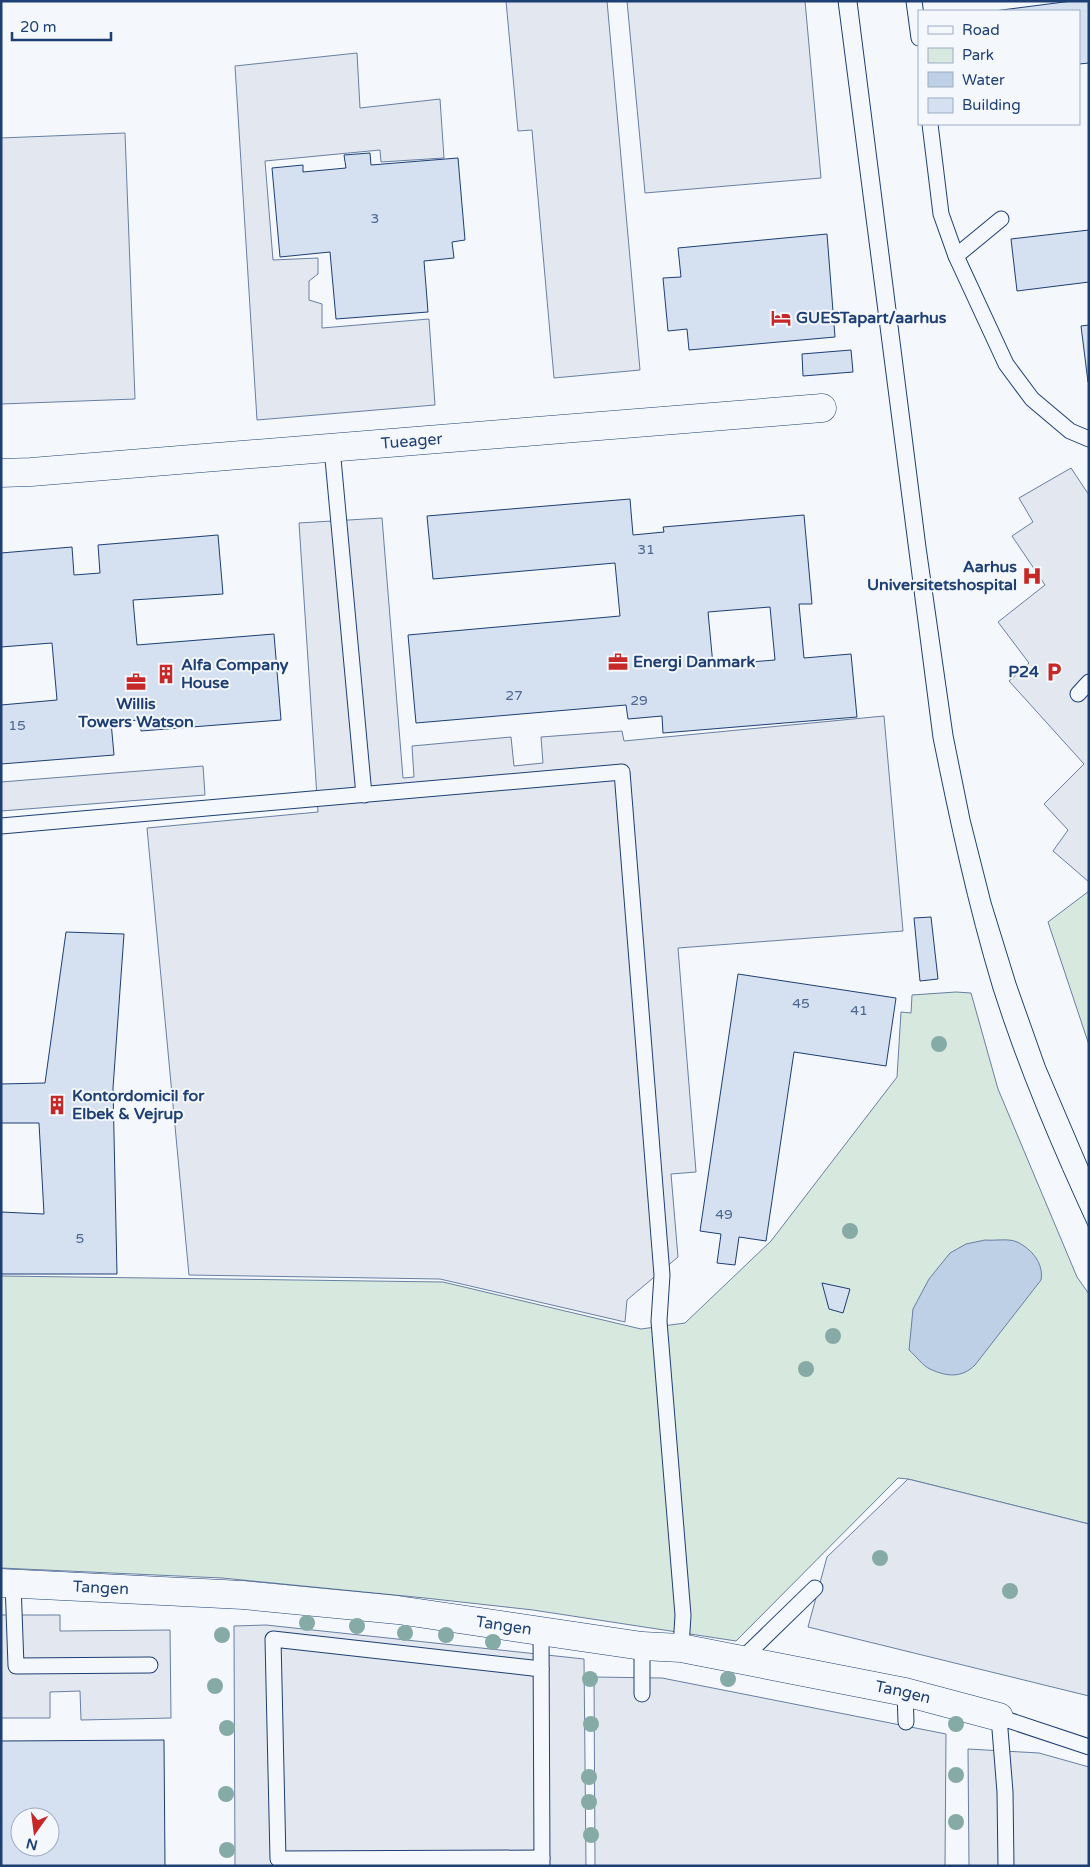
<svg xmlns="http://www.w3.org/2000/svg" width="1090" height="1867" viewBox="0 0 1090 1867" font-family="'Varela Round',sans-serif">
	<rect width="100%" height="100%" fill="#f4f7fb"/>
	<g fill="#d7e8df" stroke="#687fa3">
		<polygon points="1089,891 1089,1045 1048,922"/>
		<polygon points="956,992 971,993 998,1089 1077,1277 1089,1294 1089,1524 908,1479 898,1478 736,1641 533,1610 425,1598 222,1578 1,1568 1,1276 443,1282 641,1329 685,1323 771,1241 897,1077 901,1012 911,1013 912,995"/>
	</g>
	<g fill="#e3e8f0" stroke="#687fa3">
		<polygon points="506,1 607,1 640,370 554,378 532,130 518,131"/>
		<polygon points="627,1 805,1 821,178 645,193"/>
		<polygon points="357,53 360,108 440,99 444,158 381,162 380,150 265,161 273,260 318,258 318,274 309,281 309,300 322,304 322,328 429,319 435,405 257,420 235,66"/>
		<polygon points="125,133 135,399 1,404 1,138"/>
		<polygon points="1071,468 1089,495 1089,882 1053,851 1068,830 1044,804 1084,764 1009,681 1029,663 998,622 1045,585 1012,536 1033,522 1019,498"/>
		<polygon points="382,518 403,778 414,777 412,746 511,737 514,766 543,763 541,737 622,731 624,741 884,716 903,931 678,948 696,1172 671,1174 678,1257 627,1300 625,1322 440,1279 189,1275 147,828 318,812 299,523"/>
		<polygon points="203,766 205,795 1,811 1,782"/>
		<polygon points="908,1479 1089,1524 1089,1696 808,1627 827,1557"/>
		<polygon points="1,1615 60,1615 60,1631 170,1630 171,1718 81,1720 80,1691 50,1692 50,1718 1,1718"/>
		<polygon points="266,1625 584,1659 586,1866 235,1866 234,1626"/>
		<polygon points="594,1677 662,1678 946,1734 945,1866 595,1866"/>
		<polygon points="968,1749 1039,1753 1089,1767 1089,1866 969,1866"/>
	</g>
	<path fill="#bed0e5" stroke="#687fa3" d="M 985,1240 C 994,1241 1009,1238 1017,1242 C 1032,1249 1044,1264 1041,1280 L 975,1365 C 962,1378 947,1377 930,1369 C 923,1366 916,1356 909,1350 L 913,1309 L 929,1279 L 950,1253 L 966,1244 Z"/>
	<g fill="#d5e0f0" stroke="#1d3f73" fill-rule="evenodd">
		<polygon points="1072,1 1089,1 1089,63 1079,64 1079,11 994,11"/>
		<polygon points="370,153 371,165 458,158 465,240 452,242 454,258 424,261 428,312 336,319 330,252 280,257 272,168 303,165 303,172 346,168 344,155"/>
		<polygon points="1089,230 1089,282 1017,291 1011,239"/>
		<polygon points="827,234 835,337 689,350 687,329 668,331 663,278 681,277 678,248"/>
		<polygon points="1089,325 1089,382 1088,382 1081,326"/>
		<polygon points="851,350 853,372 803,376 802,354"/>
		<path d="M 630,499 L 633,535 L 664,532 L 663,527 L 804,515 L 812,604 L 799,604 L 804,658 L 851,654 L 857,717 L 663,733 L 662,716 L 628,719 L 626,705 L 416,723 L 408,635 L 620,616 L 615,563 L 433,579 L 427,516 ZM 770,607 L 775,660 L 713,665 L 708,612 Z"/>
		<polygon points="218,535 223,594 133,600 137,645 274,634 281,720 141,731 140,720 111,722 114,755 1,764 1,705 57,700 52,643 1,647 1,553 72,547 74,575 100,573 98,545"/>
		<polygon points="931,917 938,979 920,981 914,918"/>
		<polygon points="66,932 124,934 113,1088 117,1274 1,1274 1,1212 44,1214 39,1123 1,1123 1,1084 45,1083"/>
		<polygon points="738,974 896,998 886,1066 794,1052 766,1241 739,1237 735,1265 717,1263 721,1234 700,1231"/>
		<polygon points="822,1283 850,1289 843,1313 829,1309"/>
		<path d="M 164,1740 L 165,1866 L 1,1866 L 1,1741 ZM 20,1817 L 50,1817 L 50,1847 L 20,1847 Z"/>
	</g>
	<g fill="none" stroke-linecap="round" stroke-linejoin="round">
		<defs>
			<g id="lane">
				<polyline points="914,1 919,38"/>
				<polyline points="930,124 941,214 956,256 1006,364 1032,399 1070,431 1089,439"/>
				<polyline points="956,256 1001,219"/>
				<polyline points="332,448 364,795"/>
				<polyline points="1078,694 1089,682"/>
				<polyline points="1,826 622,772 662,1275 659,1321 683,1615 681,1648"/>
				<polyline points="13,1583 16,1666 150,1665"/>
				<polyline points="541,1631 542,1866"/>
				<polyline points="741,1660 815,1588"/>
				<polyline points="541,1669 273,1639 278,1859 542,1858"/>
				<polyline points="905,1692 906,1722"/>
				<polyline points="642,1694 642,1646"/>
				<polyline points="1006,1866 1005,1792 999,1717 1089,1747"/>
			</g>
			<g id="street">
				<path id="s1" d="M 1,473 L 31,472 L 822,408"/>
				<path id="s2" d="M 1,1583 L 243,1595 L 398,1610 L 642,1646 L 681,1648 L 905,1692 L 999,1717"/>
			</g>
		</defs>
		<use href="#lane" stroke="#1d3f73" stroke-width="17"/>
		<use href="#street" stroke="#1d3f73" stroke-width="29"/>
		<use href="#lane" stroke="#f4f7fb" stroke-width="15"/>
		<use href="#street" stroke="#f4f7fb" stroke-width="28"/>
		<g stroke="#1d3f73" stroke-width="1">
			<path d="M 838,1 L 933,738 C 950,822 968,906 993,989 C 1019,1071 1053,1150 1089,1228"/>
			<polyline points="857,1 926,547 953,735 970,819 991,902 1016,983 1045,1065 1089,1168"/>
		</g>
	</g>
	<g fill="#86aba6">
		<circle cx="939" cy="1044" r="8"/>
		<circle cx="850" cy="1231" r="8"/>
		<circle cx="833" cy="1336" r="8"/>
		<circle cx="806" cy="1369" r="8"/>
		<circle cx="880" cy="1558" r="8"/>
		<circle cx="1010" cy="1591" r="8"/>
		<circle cx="307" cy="1623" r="8"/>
		<circle cx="357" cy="1626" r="8"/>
		<circle cx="405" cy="1633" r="8"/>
		<circle cx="222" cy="1635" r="8"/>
		<circle cx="446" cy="1635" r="8"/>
		<circle cx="493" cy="1642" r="8"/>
		<circle cx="590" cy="1679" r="8"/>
		<circle cx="728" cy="1679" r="8"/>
		<circle cx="215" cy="1686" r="8"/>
		<circle cx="591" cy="1724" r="8"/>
		<circle cx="956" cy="1724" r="8"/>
		<circle cx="227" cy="1728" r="8"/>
		<circle cx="956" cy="1775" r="8"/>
		<circle cx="589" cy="1777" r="8"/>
		<circle cx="226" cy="1794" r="8"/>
		<circle cx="589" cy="1802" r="8"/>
		<circle cx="956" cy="1822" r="8"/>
		<circle cx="591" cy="1835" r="8"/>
		<circle cx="227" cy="1850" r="8"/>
	</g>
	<defs>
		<symbol id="hotel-bare" viewBox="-9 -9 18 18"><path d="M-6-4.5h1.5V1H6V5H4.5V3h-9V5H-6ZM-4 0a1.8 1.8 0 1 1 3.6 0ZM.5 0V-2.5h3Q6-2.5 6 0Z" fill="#c62828" stroke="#f4f7fb" stroke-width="2.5" paint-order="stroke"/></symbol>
		<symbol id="hospital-bare" viewBox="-9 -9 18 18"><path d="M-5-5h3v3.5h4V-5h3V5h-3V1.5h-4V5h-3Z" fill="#c62828" stroke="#f4f7fb" stroke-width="2.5" paint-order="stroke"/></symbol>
		<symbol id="office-bare" viewBox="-9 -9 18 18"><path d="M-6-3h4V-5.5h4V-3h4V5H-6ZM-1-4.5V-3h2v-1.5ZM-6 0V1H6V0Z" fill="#c62828" stroke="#f4f7fb" stroke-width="2.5" paint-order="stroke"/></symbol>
		<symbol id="parking-bare" viewBox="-9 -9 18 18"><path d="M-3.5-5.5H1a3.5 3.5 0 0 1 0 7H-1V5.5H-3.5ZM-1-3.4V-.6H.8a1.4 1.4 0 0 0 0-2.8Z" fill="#c62828" stroke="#f4f7fb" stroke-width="2.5" paint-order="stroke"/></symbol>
		<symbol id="building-bare" viewBox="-9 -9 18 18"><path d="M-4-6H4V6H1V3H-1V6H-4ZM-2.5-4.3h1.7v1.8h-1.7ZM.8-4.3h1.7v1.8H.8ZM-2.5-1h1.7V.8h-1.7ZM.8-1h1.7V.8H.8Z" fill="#c62828" stroke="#f4f7fb" stroke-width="2.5" paint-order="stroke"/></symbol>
	</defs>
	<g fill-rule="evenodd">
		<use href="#hotel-bare" x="767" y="304" width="28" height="28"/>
		<use href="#hospital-bare" x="1018" y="562" width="28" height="28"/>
		<use href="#office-bare" x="604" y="648" width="28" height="28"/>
		<use href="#parking-bare" x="1040" y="658" width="28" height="28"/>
		<use href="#building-bare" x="152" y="660" width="28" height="28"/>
		<use href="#office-bare" x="122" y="668" width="28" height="28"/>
		<use href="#building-bare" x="43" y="1091" width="28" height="28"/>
	</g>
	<g text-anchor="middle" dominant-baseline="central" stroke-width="4" stroke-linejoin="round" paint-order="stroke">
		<g font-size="14" fill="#4b6792">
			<text x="375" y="218">3</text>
			<text x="646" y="549">31</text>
			<text x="514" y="695">27</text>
			<text x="639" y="700">29</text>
			<text x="17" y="725">15</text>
			<text x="801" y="1003">45</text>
			<text x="859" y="1010">41</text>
			<text x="724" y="1214">49</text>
			<text x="80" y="1238">5</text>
		</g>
		<g font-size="16" font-weight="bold" fill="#1d3f73" stroke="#f4f7fb" text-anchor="start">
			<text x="796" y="318">GUESTapart/aarhus</text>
			<text x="1017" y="567" text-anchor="end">Aarhus<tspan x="1017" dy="18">Universitetshospital</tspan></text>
			<text x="633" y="662">Energi Danmark</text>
			<text x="181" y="665">Alfa Company<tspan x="181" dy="18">House</tspan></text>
			<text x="1039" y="672" text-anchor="end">P24</text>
			<text x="136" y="704" text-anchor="middle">Willis<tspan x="136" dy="18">Towers Watson</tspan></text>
			<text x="72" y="1096">Kontordomicil for<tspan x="72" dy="18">Elbek &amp; Vejrup</tspan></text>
		</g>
		<g font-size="16" fill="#1d3f73" stroke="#f4f7fb">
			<text stroke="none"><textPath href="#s1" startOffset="412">Tueager</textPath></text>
			<text stroke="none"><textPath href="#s2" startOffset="100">Tangen</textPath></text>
			<text stroke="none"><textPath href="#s2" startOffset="505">Tangen</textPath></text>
			<text stroke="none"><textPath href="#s2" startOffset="910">Tangen</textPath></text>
		</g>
	</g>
	<rect width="1090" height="1867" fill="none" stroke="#1d3f73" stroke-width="5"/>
	<rect x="918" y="10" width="162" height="115" fill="#f4f7fb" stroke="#9eadc5"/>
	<rect x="928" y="26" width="25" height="8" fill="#f4f7fb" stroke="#9eadc5"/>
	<text x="962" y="35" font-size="15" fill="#1d3f73">Road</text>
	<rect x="928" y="48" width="25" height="15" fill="#d7e8df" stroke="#9eadc5"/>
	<text x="962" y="60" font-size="15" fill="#1d3f73">Park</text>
	<rect x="928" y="72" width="25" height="15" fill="#bed0e5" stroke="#9eadc5"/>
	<text x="962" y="85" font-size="15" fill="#1d3f73">Water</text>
	<rect x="928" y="98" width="25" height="15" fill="#d5e0f0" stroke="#9eadc5"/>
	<text x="962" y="110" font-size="15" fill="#1d3f73">Building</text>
	<g transform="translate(35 1832) rotate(194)"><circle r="24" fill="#f4f7fb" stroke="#9eadc5"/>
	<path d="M0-4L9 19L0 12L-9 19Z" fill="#c62828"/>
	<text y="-8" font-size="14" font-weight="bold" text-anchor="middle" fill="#1d3f73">N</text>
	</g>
	<path d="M12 32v8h99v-8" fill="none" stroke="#1d3f73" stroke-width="2.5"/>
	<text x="20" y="32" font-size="15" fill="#1d3f73" stroke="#f4f7fb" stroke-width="4" paint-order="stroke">20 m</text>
</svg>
